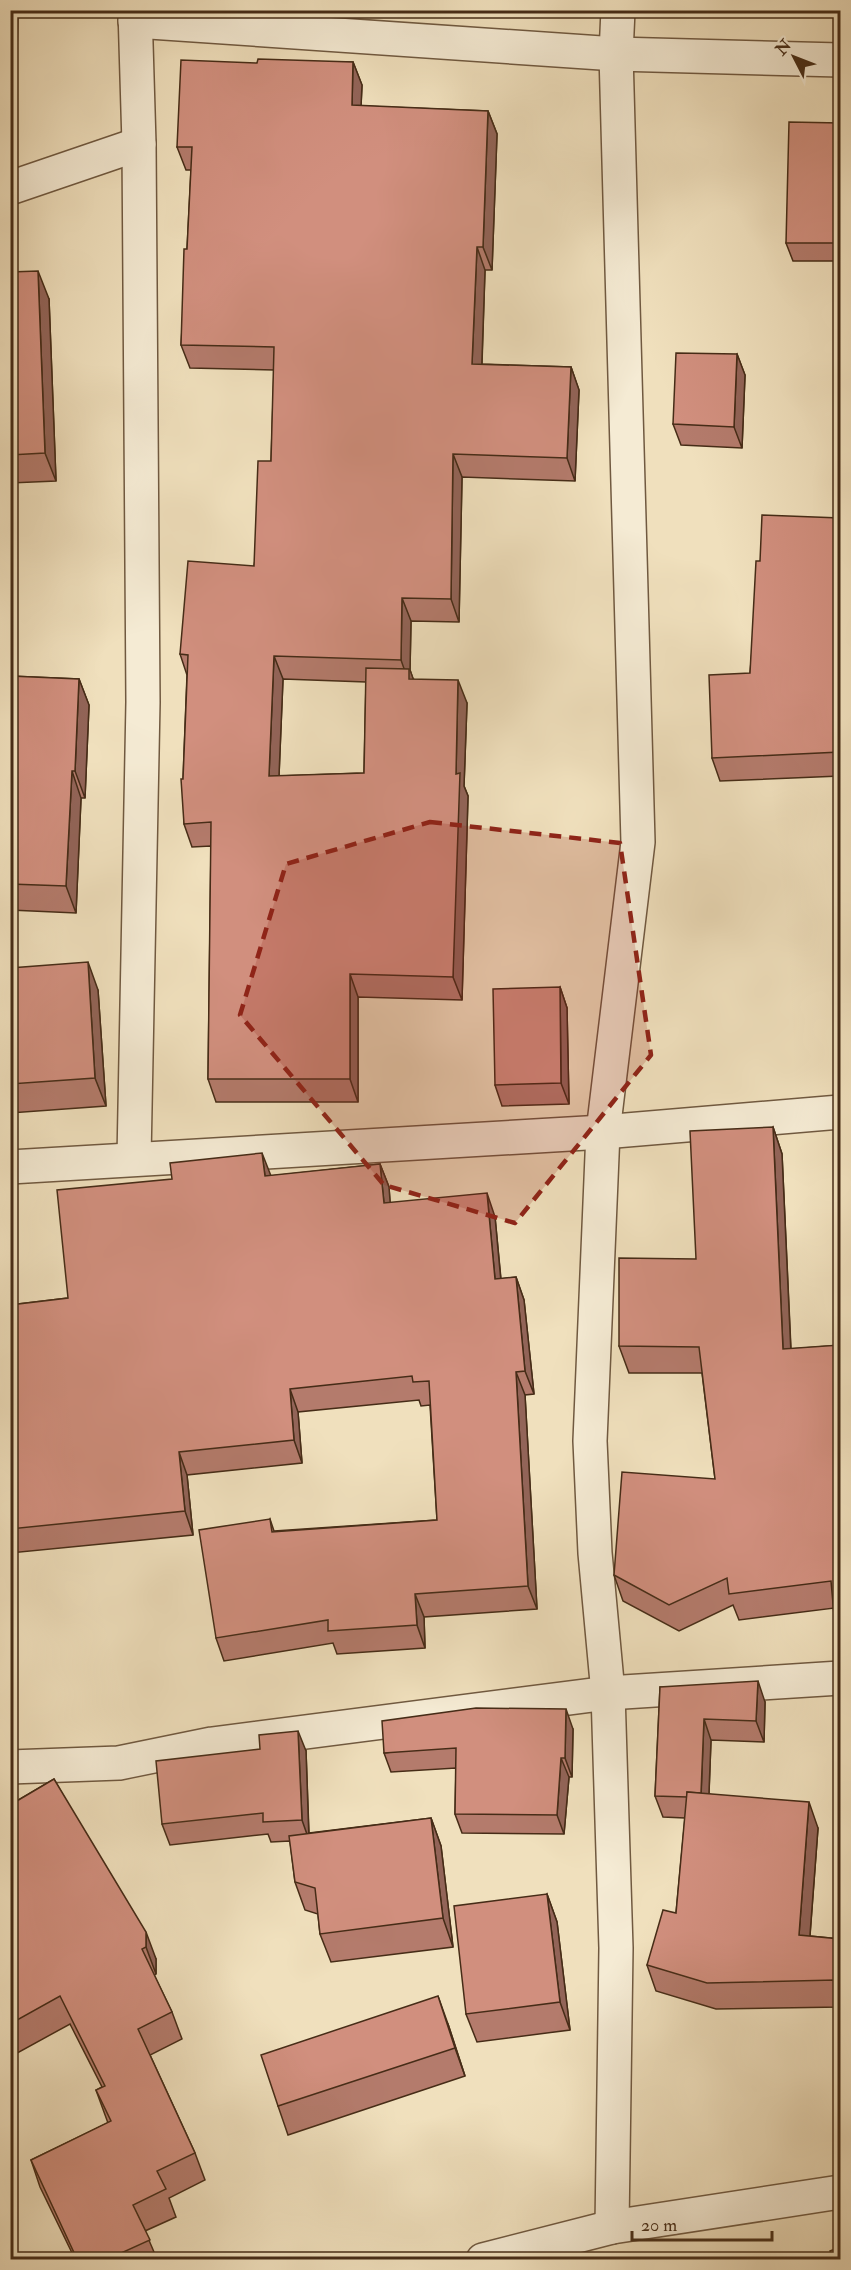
<svg xmlns="http://www.w3.org/2000/svg" width="851" height="2270" viewBox="0 0 851 2270" font-family="'IM FELL Double Pica',serif">
	<rect width="100%" height="100%" fill="#f0e0bd"/>
	<filter id="stains"><feTurbulence type="fractalNoise" baseFrequency=".00333" numOctaves="4"/><feColorMatrix values="0 0 0 0 .2 0 0 0 0 .09 0 0 0 0 .02 0 0 0 .5 -.17"/></filter>
	<radialGradient id="worn" r=".72"><stop offset=".6" stop-color="#630" stop-opacity="0"/><stop offset="1" stop-color="#630" stop-opacity=".3"/></radialGradient>
	<g fill="none" stroke-linecap="round" stroke-linejoin="round">
		<defs>
			<g id="minor">
				<polyline points="135,21 616,54 840,60"/>
				<polyline points="10,188 139,144"/>
				<polyline points="134,1158 143,702 139,144 135,10"/>
				<polyline points="10,1167 603,1132 840,1112"/>
				<polyline points="10,1767 119,1763 212,1744 608,1693 840,1678"/>
				<polyline points="612,2227 616,1948 608,1693 595,1553 590,1441 603,1132 638,842 616,54 618,10"/>
				<polyline points="483,2260 612,2227 840,2192"/>
			</g>
		</defs>
		<use href="#minor" stroke="#705940" stroke-width="36"/>
		<use href="#minor" stroke="#f5ebd4" stroke-width="33"/>
	</g>
	<g fill="#b47b6c" stroke="#462c17" stroke-width="1.5" fill-rule="evenodd">
		<polygon points="10,10 17,53 10,53"/>
		<path d="M 353,62 L 362,85 L 361,106 L 488,111 L 497,134 L 492,270 L 485,270 L 482,364 L 571,367 L 579,390 L 575,481 L 462,477 L 459,622 L 411,621 L 410,670 L 413,679 L 467,703 L 464,786 L 468,796 L 462,1000 L 358,997 L 358,1102 L 216,1102 L 208,1079 L 211,846 L 192,847 L 184,824 L 183,779 L 187,675 L 180,654 L 254,566 L 271,461 L 274,370 L 190,368 L 181,345 L 187,249 L 191,170 L 186,170 L 177,147 L 257,63 ZM 283,679 L 366,682 L 364,773 L 279,776 Z"/>
		<polygon points="840,123 840,261 793,261 786,243"/>
		<polygon points="10,272 49,299 56,481 10,483"/>
		<polygon points="737,354 745,375 742,448 681,445 673,424"/>
		<polygon points="840,518 840,776 720,781 712,758 750,673 760,561"/>
		<polygon points="10,676 79,679 89,705 85,798 81,798 76,913 10,910"/>
		<polygon points="10,968 98,990 106,1106 10,1113"/>
		<polygon points="560,987 567,1008 569,1104 502,1106 495,1085"/>
		<polygon points="773,1127 782,1154 791,1349 840,1345 840,1633 834,1615 834,1608 739,1620 733,1605 679,1631 623,1601 614,1575 715,1479 702,1373 629,1373 619,1346 696,1259"/>
		<polygon points="380,1164 389,1187 390,1203 495,1217 501,1279 516,1277 524,1300 534,1394 525,1395 537,1609 424,1617 425,1648 337,1654 333,1643 224,1661 216,1638 270,1519 274,1531 437,1520 430,1405 421,1406 419,1400 298,1412 302,1463 187,1475 193,1535 10,1553 10,1305 68,1298 271,1176"/>
		<polygon points="660,1687 765,1702 764,1742 711,1740 709,1794 818,1828 810,1936 840,1939 840,2007 716,2009 656,1991 647,1965 676,1913 685,1818 663,1817 655,1796"/>
		<polygon points="573,1729 572,1777 569,1777 564,1834 462,1833 455,1814 456,1768 391,1772 384,1753"/>
		<polygon points="306,1751 309,1833 431,1818 441,1846 453,1947 331,1962 320,1934 318,1914 305,1910 295,1882 290,1841 271,1842 268,1834 170,1845 162,1824"/>
		<polygon points="54,1779 156,1959 156,1974 154,1975 172,2012 182,2039 150,2055 195,2153 205,2180 169,2198 176,2217 145,2231 157,2259 75,2259 40,2187 31,2160 108,2123 96,2090 102,2087 70,2024 10,2057 10,1805"/>
		<polygon points="547,1894 557,1922 570,2030 477,2042 466,2014"/>
		<polygon points="448,2024 465,2076 288,2135 278,2106"/>
	</g>
	<g fill="#926458" stroke="#462c17" stroke-width="1.5">
		<polygon points="10,10 18,10 17,53 10,35"/>
		<polygon points="353,62 362,85 360,128 352,105"/>
		<polygon points="488,111 497,134 492,270 483,247"/>
		<polygon points="477,247 485,270 481,387 472,364"/>
		<polygon points="38,271 49,299 56,481 45,453"/>
		<polygon points="737,354 745,375 742,448 734,427"/>
		<polygon points="571,367 579,390 575,481 567,458"/>
		<polygon points="453,454 462,477 459,622 451,599"/>
		<polygon points="840,519 840,617 836,605"/>
		<polygon points="402,598 411,621 410,670 418,692 409,683 401,660"/>
		<polygon points="274,656 283,679 278,800 269,776"/>
		<polygon points="79,679 89,705 85,798 75,771"/>
		<polygon points="458,680 467,703 464,786 468,796 462,1000 453,977 456,774"/>
		<polygon points="72,771 81,798 76,913 66,886"/>
		<polygon points="88,962 98,990 106,1106 95,1078"/>
		<polygon points="350,974 358,997 358,1102 350,1079"/>
		<polygon points="560,987 567,1008 569,1104 561,1083"/>
		<polygon points="773,1127 782,1154 792,1376 783,1349"/>
		<polygon points="262,1153 271,1176 265,1176"/>
		<polygon points="380,1164 389,1187 392,1227 384,1203"/>
		<polygon points="487,1193 495,1217 503,1303 495,1279"/>
		<polygon points="516,1277 524,1300 534,1394 525,1371"/>
		<polygon points="516,1372 525,1395 537,1609 528,1586"/>
		<polygon points="290,1389 298,1412 302,1463 294,1440"/>
		<polygon points="179,1452 187,1475 193,1535 185,1511"/>
		<polygon points="415,1594 424,1617 425,1648 417,1625"/>
		<polygon points="758,1681 765,1702 764,1742 756,1721"/>
		<polygon points="566,1709 573,1729 572,1777 565,1758"/>
		<polygon points="704,1719 711,1740 708,1818 701,1798"/>
		<polygon points="298,1731 306,1751 309,1840 302,1820"/>
		<polygon points="561,1758 569,1777 564,1834 557,1815"/>
		<polygon points="809,1802 818,1828 808,1961 799,1935"/>
		<polygon points="431,1818 441,1846 453,1947 443,1918"/>
		<polygon points="547,1894 557,1922 570,2030 560,2002"/>
		<polygon points="146,1932 156,1959 156,1974 146,1947"/>
		<polygon points="438,1996 448,2024 465,2076 455,2048"/>
	</g>
	<g fill="#d18f7e" stroke="#462c17" stroke-width="1.5">
		<polygon points="258,59 353,62 352,105 488,111 483,247 477,247 472,364 571,367 567,458 453,454 451,599 402,598 401,660 274,656 269,776 364,773 366,668 409,669 409,679 458,680 456,774 460,773 453,977 350,974 350,1079 208,1079 211,822 184,824 181,779 183,779 188,655 180,654 188,561 254,566 258,461 271,461 274,347 181,345 184,249 187,249 192,147 177,147 181,60 257,63"/>
		<polygon points="789,122 840,123 840,243 786,243"/>
		<polygon points="38,271 45,453 10,455 10,272"/>
		<polygon points="676,353 737,354 734,427 673,424"/>
		<polygon points="762,515 840,518 836,605 840,605 840,752 712,758 709,675 750,673 756,561 760,561"/>
		<polygon points="10,676 79,679 75,771 72,771 66,886 10,884"/>
		<polygon points="88,962 95,1078 10,1084 10,968"/>
		<polygon points="560,987 561,1083 495,1085 493,989"/>
		<polygon points="773,1127 783,1349 840,1345 840,1615 834,1615 831,1581 729,1594 727,1578 669,1605 614,1575 622,1472 715,1479 699,1347 619,1346 619,1258 696,1259 690,1131"/>
		<polygon points="262,1153 265,1176 380,1164 384,1203 487,1193 495,1279 516,1277 525,1371 516,1372 528,1586 415,1594 417,1625 328,1631 328,1620 216,1638 199,1530 270,1519 272,1532 437,1520 429,1381 413,1382 412,1376 290,1389 294,1440 179,1452 185,1511 10,1529 10,1305 68,1298 57,1190 172,1179 170,1163"/>
		<polygon points="758,1681 756,1721 704,1719 701,1793 687,1792 687,1797 655,1796 660,1687"/>
		<polygon points="476,1708 566,1709 565,1758 561,1758 557,1815 455,1814 456,1748 384,1753 382,1721"/>
		<polygon points="298,1731 302,1820 263,1822 263,1813 162,1824 156,1761 260,1749 259,1735"/>
		<polygon points="54,1779 146,1932 146,1947 142,1949 172,2012 138,2029 195,2153 157,2171 166,2189 133,2205 150,2240 108,2259 77,2259 31,2160 111,2121 96,2090 105,2086 60,1996 10,2024 10,1805"/>
		<polygon points="687,1792 809,1802 799,1935 840,1939 840,1989 835,1988 835,1980 707,1983 647,1965 663,1910 676,1913"/>
		<polygon points="431,1818 443,1918 320,1934 315,1888 295,1882 289,1836"/>
		<polygon points="547,1894 560,2002 466,2014 454,1906"/>
		<polygon points="438,1996 455,2048 278,2106 261,2055"/>
		<polygon points="840,2247 840,2259 833,2259 830,2251"/>
	</g>
	<path fill="#8f2418" fill-opacity="0.2" stroke="#8f2418" stroke-width="4.5" stroke-dasharray="12 8" stroke-linejoin="round" d="M 430,822 L 620,843 L 651,1055 L 515,1223 L 384,1185 L 240,1015 L 286,864 Z"/>
	<rect width="851" height="2270" fill="none" stroke="#f0e0bd" stroke-width="36"/>
	<rect x="12" y="12" width="827" height="2246" fill="none" stroke="#462c17" stroke-width="3"/>
	<rect x="18" y="18" width="815" height="2234" fill="none" stroke="#462c17" stroke-width="1.5"/>
	<g transform="translate(794 57) rotate(312)" stroke="#f5ebd4" stroke-width="4.5" paint-order="stroke">
	<path d="M0-4.5L10 22L0 15L-10 22Z" fill="#462c17"/>
	<text y="-9" font-size="16" font-weight="bold" text-anchor="middle" fill="#462c17">N</text>
	</g>
	<path d="M632 2231v9h140v-9" fill="none" stroke="#462c17" stroke-width="3"/>
	<text x="641" y="2231" font-size="18" fill="#462c17" stroke="#f5ebd4" stroke-width="4.5" paint-order="stroke">20 m</text>
	<rect width="100%" height="100%" filter="url(#stains)"/>
	<rect width="100%" height="100%" fill="url(#worn)"/>
</svg>
